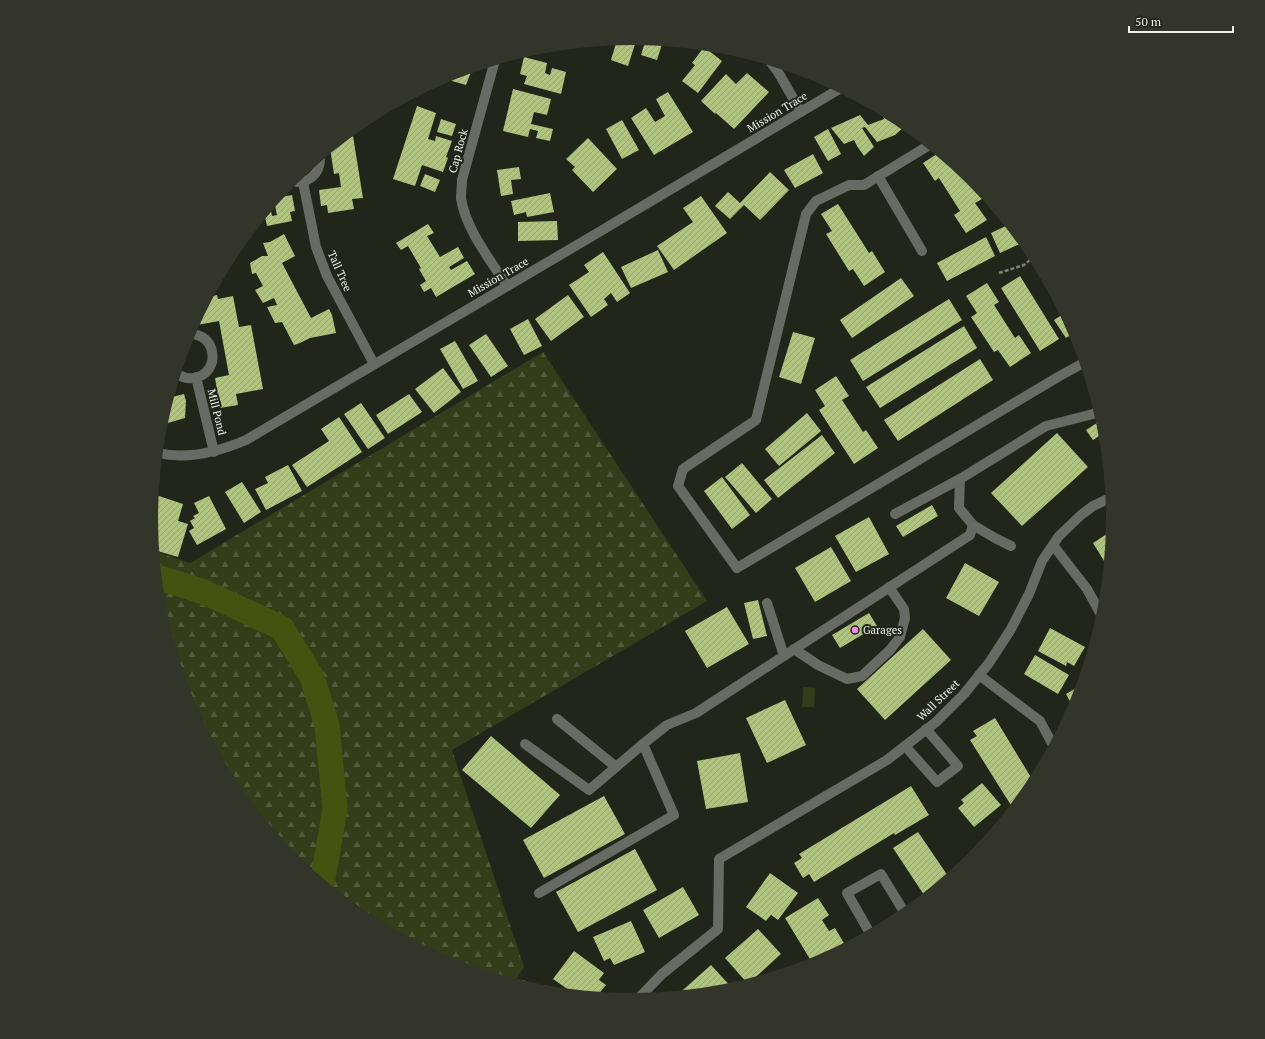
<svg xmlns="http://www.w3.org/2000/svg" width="1265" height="1039" viewBox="0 0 1265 1039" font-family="'PT Serif',serif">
	<defs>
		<pattern id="forest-firs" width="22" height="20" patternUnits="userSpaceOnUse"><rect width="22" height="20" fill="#343d1a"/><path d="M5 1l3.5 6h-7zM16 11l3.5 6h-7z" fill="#525a3b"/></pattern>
		<pattern id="building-hatch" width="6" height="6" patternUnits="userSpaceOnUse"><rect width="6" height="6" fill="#b0c381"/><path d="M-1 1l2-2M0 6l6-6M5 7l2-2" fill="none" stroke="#96a472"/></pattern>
	</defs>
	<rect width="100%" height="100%" fill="#222519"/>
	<polygon fill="#343d1a" points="803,687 815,688 814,707 802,707"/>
	<polygon fill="url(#forest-firs)" points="543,352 707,601 452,750 524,967 513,984 448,964 365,920 292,860 232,787 188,704 160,613 154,551 190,563"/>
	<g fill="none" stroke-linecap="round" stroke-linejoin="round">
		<polyline stroke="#445310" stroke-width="25" points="157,577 204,592 282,628 312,677 327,725 335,809 322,884"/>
	</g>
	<g fill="url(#building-hatch)">
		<polygon points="633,38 637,38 628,66 611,60 617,40"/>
		<polygon points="646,39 663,41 657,60 641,55"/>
		<polygon points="704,47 722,61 698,93 682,81 695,65 692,63"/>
		<polygon points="524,57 547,63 545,73 550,75 552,68 566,72 561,94 524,84 527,76 520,74"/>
		<polygon points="464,70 471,72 466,85 452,81 454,73"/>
		<polygon points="747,73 769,92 734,129 716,113 715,114 701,101 726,74 736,84"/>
		<polygon points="513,89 551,99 547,115 534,112 531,124 553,129 550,141 536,138 538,131 530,129 528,137 503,131"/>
		<polygon points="668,92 693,132 654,155 631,118 646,108 655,122 665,116 656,99"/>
		<polygon points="417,106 436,113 428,139 435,141 436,136 452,141 446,157 448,158 443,172 422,165 415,186 393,179"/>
		<polygon points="884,111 900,119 903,122 905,126 895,135 877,142 865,127 862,128 874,147 864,156 857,146 854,140 844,144 831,128 860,115 868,125 884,119 882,112"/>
		<polygon points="441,119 456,124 452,136 437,132"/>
		<polygon points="622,120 639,150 622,159 606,129"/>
		<polygon points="828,129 841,154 828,161 814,137"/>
		<polygon points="352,130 363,198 352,199 354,209 328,213 327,205 321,206 319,190 341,187 339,173 334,174 330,148"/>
		<polygon points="588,138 617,169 593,192 572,170 575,167 566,159"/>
		<polygon points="940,152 951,161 955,167 957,166 964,172 982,199 975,203 987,220 966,233 954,215 960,211 939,178 935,181 923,163"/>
		<polygon points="813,154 823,173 795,188 784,170"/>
		<polygon points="519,167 521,179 511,180 513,194 501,196 497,170"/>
		<polygon points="770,172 789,190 760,220 744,205 730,219 715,206 728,192 740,203"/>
		<polygon points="425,174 440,180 435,192 420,186"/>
		<polygon points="550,193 554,212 527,217 526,212 514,215 511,201"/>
		<polygon points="292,195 295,211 290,212 292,221 267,226 265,217 261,217 270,206 272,216 277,215 274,201 276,198"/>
		<polygon points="701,196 727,233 674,270 657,246 693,222 683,208"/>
		<polygon points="838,204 869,253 872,251 885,272 864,286 853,269 849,271 826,234 832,231 821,214"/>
		<polygon points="557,221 558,240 518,241 518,222"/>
		<polygon points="428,224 434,233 427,236 440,257 458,247 464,258 449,267 451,270 467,261 475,274 436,297 431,288 424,292 420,285 426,281 419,269 421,268 408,246 401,250 396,243"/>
		<polygon points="1010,224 1024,242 1000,253 991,233"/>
		<polygon points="284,234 295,256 282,263 311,318 329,309 332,315 336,333 310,338 300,343 294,345 282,322 275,323 267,307 277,305 274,298 263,303 255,290 263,286 256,273 252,274 250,263 262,256 268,256 263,243 270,242"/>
		<polygon points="986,237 995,256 947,281 937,263"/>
		<polygon points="658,250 668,272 631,288 621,267"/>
		<polygon points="603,252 630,293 617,302 611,293 604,299 608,305 591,317 569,285 589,272 584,265"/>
		<polygon points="1020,276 1059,339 1040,351 1001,288"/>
		<polygon points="901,278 914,296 852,338 840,320"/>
		<polygon points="987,283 999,302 994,305 1015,338 1019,335 1031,353 1010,367 998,350 994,352 971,317 977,313 966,296"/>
		<polygon points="217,295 218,299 233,296 239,327 251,325 263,389 236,394 238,405 220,408 215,378 229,375 219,321 197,325 196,319 208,297"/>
		<polygon points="568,295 584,317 551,341 535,319"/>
		<polygon points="949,299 962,320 863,381 850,360"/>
		<polygon points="1065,313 1076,332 1066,338 1054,320"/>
		<polygon points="528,319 542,346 524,355 510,329"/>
		<polygon points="964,326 977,348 880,408 866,387"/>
		<polygon points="793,332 815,338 801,384 779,377"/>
		<polygon points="486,334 508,366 491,377 469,345"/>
		<polygon points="455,341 478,381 463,389 440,349"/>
		<polygon points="980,359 993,380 898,441 884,420"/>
		<polygon points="443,368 461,392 434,413 415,389"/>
		<polygon points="836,376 849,396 842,400 863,432 866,430 878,448 854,464 819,410 825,406 815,390"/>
		<polygon points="184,394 186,401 185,418 161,425 168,398"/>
		<polygon points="409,394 422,412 388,434 376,415"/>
		<polygon points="361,403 385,438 368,449 344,414"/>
		<polygon points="807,413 821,431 779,466 765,449"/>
		<polygon points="339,417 362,452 307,487 292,465 329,441 321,429"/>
		<polygon points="1103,419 1105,432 1093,440 1086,430"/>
		<polygon points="1057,433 1088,467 1022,526 991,493"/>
		<polygon points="822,435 835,453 778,498 764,480"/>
		<polygon points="742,463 772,499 756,513 725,477"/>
		<polygon points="288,465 302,491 266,510 255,489 268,483 265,477"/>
		<polygon points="722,477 750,515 732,529 704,491"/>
		<polygon points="242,482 261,512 244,523 225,492"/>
		<polygon points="153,494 183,504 178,521 188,524 178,557 154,550 151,519"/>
		<polygon points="209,496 226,529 197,545 189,531 194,528 190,521 195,518 193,516 199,513 194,503"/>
		<polygon points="932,505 938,516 903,537 896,526"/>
		<polygon points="869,517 889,554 856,572 835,536"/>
		<polygon points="1113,530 1112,536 1109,569 1093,543"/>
		<polygon points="831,547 851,581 815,602 795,568"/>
		<polygon points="965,563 999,582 979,616 946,598"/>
		<polygon points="758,600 767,636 753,639 744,603"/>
		<polygon points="727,607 749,644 707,668 685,631"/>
		<polygon points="869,613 877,626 840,648 832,635"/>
		<polygon points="1050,628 1085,647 1074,666 1067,662 1066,666 1038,651"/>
		<polygon points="923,629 951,660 885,720 857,689"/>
		<polygon points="1035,655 1069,675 1058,694 1024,674"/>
		<polygon points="1083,684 1077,704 1074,709 1066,694"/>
		<polygon points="785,700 806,745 767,763 746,718"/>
		<polygon points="995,718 1035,784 1014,810 970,740 977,736 973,731"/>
		<polygon points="491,736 560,795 531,828 462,770"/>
		<polygon points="740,753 748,802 706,809 697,761"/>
		<polygon points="982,783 1001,805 974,827 958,808 964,803 961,800"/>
		<polygon points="911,786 929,815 895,835 894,833 814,882 809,874 803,878 794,863 802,858 799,854"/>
		<polygon points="604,796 625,834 544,878 523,840"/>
		<polygon points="918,832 950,879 926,898 893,848"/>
		<polygon points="635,849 657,890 578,932 556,892"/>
		<polygon points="770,873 798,893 778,920 771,915 766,921 746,907"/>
		<polygon points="683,887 699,915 659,938 643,910"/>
		<polygon points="818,898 829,915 822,920 829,931 835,928 845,945 813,964 785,918"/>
		<polygon points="631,921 645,952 614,965 610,958 604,961 593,937"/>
		<polygon points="758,929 781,954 748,984 725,958"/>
		<polygon points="574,951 604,973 599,980 606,985 596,997 593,997 589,994 587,997 576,995 553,979"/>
		<polygon points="711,965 734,990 726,992 675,997"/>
	</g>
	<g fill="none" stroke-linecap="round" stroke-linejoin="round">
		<polyline stroke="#7d8075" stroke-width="2.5" stroke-dasharray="4 2" stroke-linecap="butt" points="999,273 1024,265 1035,256"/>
		<g stroke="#686a64" stroke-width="10">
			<path d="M 495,60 L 462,180 C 462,186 461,193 461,198 C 465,228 491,261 507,286"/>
			<polyline points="769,60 778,72 801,112"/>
			<polyline points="931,144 864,185 849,185 816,201 806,214 756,420 683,469 678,486 737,568 1058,377 1085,362"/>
			<polyline points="878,176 922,251"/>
			<path d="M 291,181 C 308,185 321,174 320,156"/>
			<polyline points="303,182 316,247 327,276 374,364"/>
			<path d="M 176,373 C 181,377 187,379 194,378 C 222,373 217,332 188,334"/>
			<polyline points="196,377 214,452"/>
			<path d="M 158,453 C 188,460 218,452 246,440 L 594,235 L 841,88"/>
			<polyline points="960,479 959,508 973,525 995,538 1011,546"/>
			<polyline points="895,514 960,479 1046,426 1093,414 1100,410"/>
			<polyline points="1053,545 1087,589 1103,618"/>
			<polyline points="767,603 784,656"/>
			<polyline points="794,649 818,665 847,679 862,676 890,650 900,637 905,618 904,609 889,587"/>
			<polyline points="979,675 1040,721 1054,747"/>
			<polyline points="557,719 616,767"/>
			<polyline points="525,744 589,790 643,744"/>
			<polyline points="905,746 937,782 958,766 926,729"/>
			<polyline points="539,893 674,815 643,744 667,725 696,713 970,535 973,525"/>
			<polyline points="871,935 847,893 881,874 906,915"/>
			<polyline points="523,985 527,988"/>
			<polyline points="636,1001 662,974 718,929 719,859 887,760 936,722 964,694 989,663 1011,629 1029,594 1042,561 1059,536 1081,515 1093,506 1112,497"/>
		</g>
	</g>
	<circle fill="#f788eb" stroke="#222519" stroke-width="1.5" cx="855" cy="630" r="4"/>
	<g text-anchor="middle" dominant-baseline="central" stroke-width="4" stroke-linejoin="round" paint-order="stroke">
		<g font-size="11" fill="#f1f3eb" stroke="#222519">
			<text transform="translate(777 112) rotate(-31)">Mission Trace</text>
			<text transform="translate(458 151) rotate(-75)">Cap Rock</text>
			<text transform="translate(340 271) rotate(66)">Tall Tree</text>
			<text transform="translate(498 277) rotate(-30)">Mission Trace</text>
			<text transform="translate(217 412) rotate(76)">Mill Pond</text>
			<text transform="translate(938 700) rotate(-44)">Wall Street</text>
		</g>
		<g font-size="11" fill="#f1f3eb" stroke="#222519" text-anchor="start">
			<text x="863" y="630">Garages</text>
		</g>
	</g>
	<path d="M0 0H1265V1039H0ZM158 519a474 474 0 1 1 948 0a474 474 0 1 1-948 0Z" fill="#33352a" fill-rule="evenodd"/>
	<path d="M1129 26v6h104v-6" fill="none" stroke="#f1f3eb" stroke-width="2"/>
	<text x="1135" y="26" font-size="12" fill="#f1f3eb" stroke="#222519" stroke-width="3" paint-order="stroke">50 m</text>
</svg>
